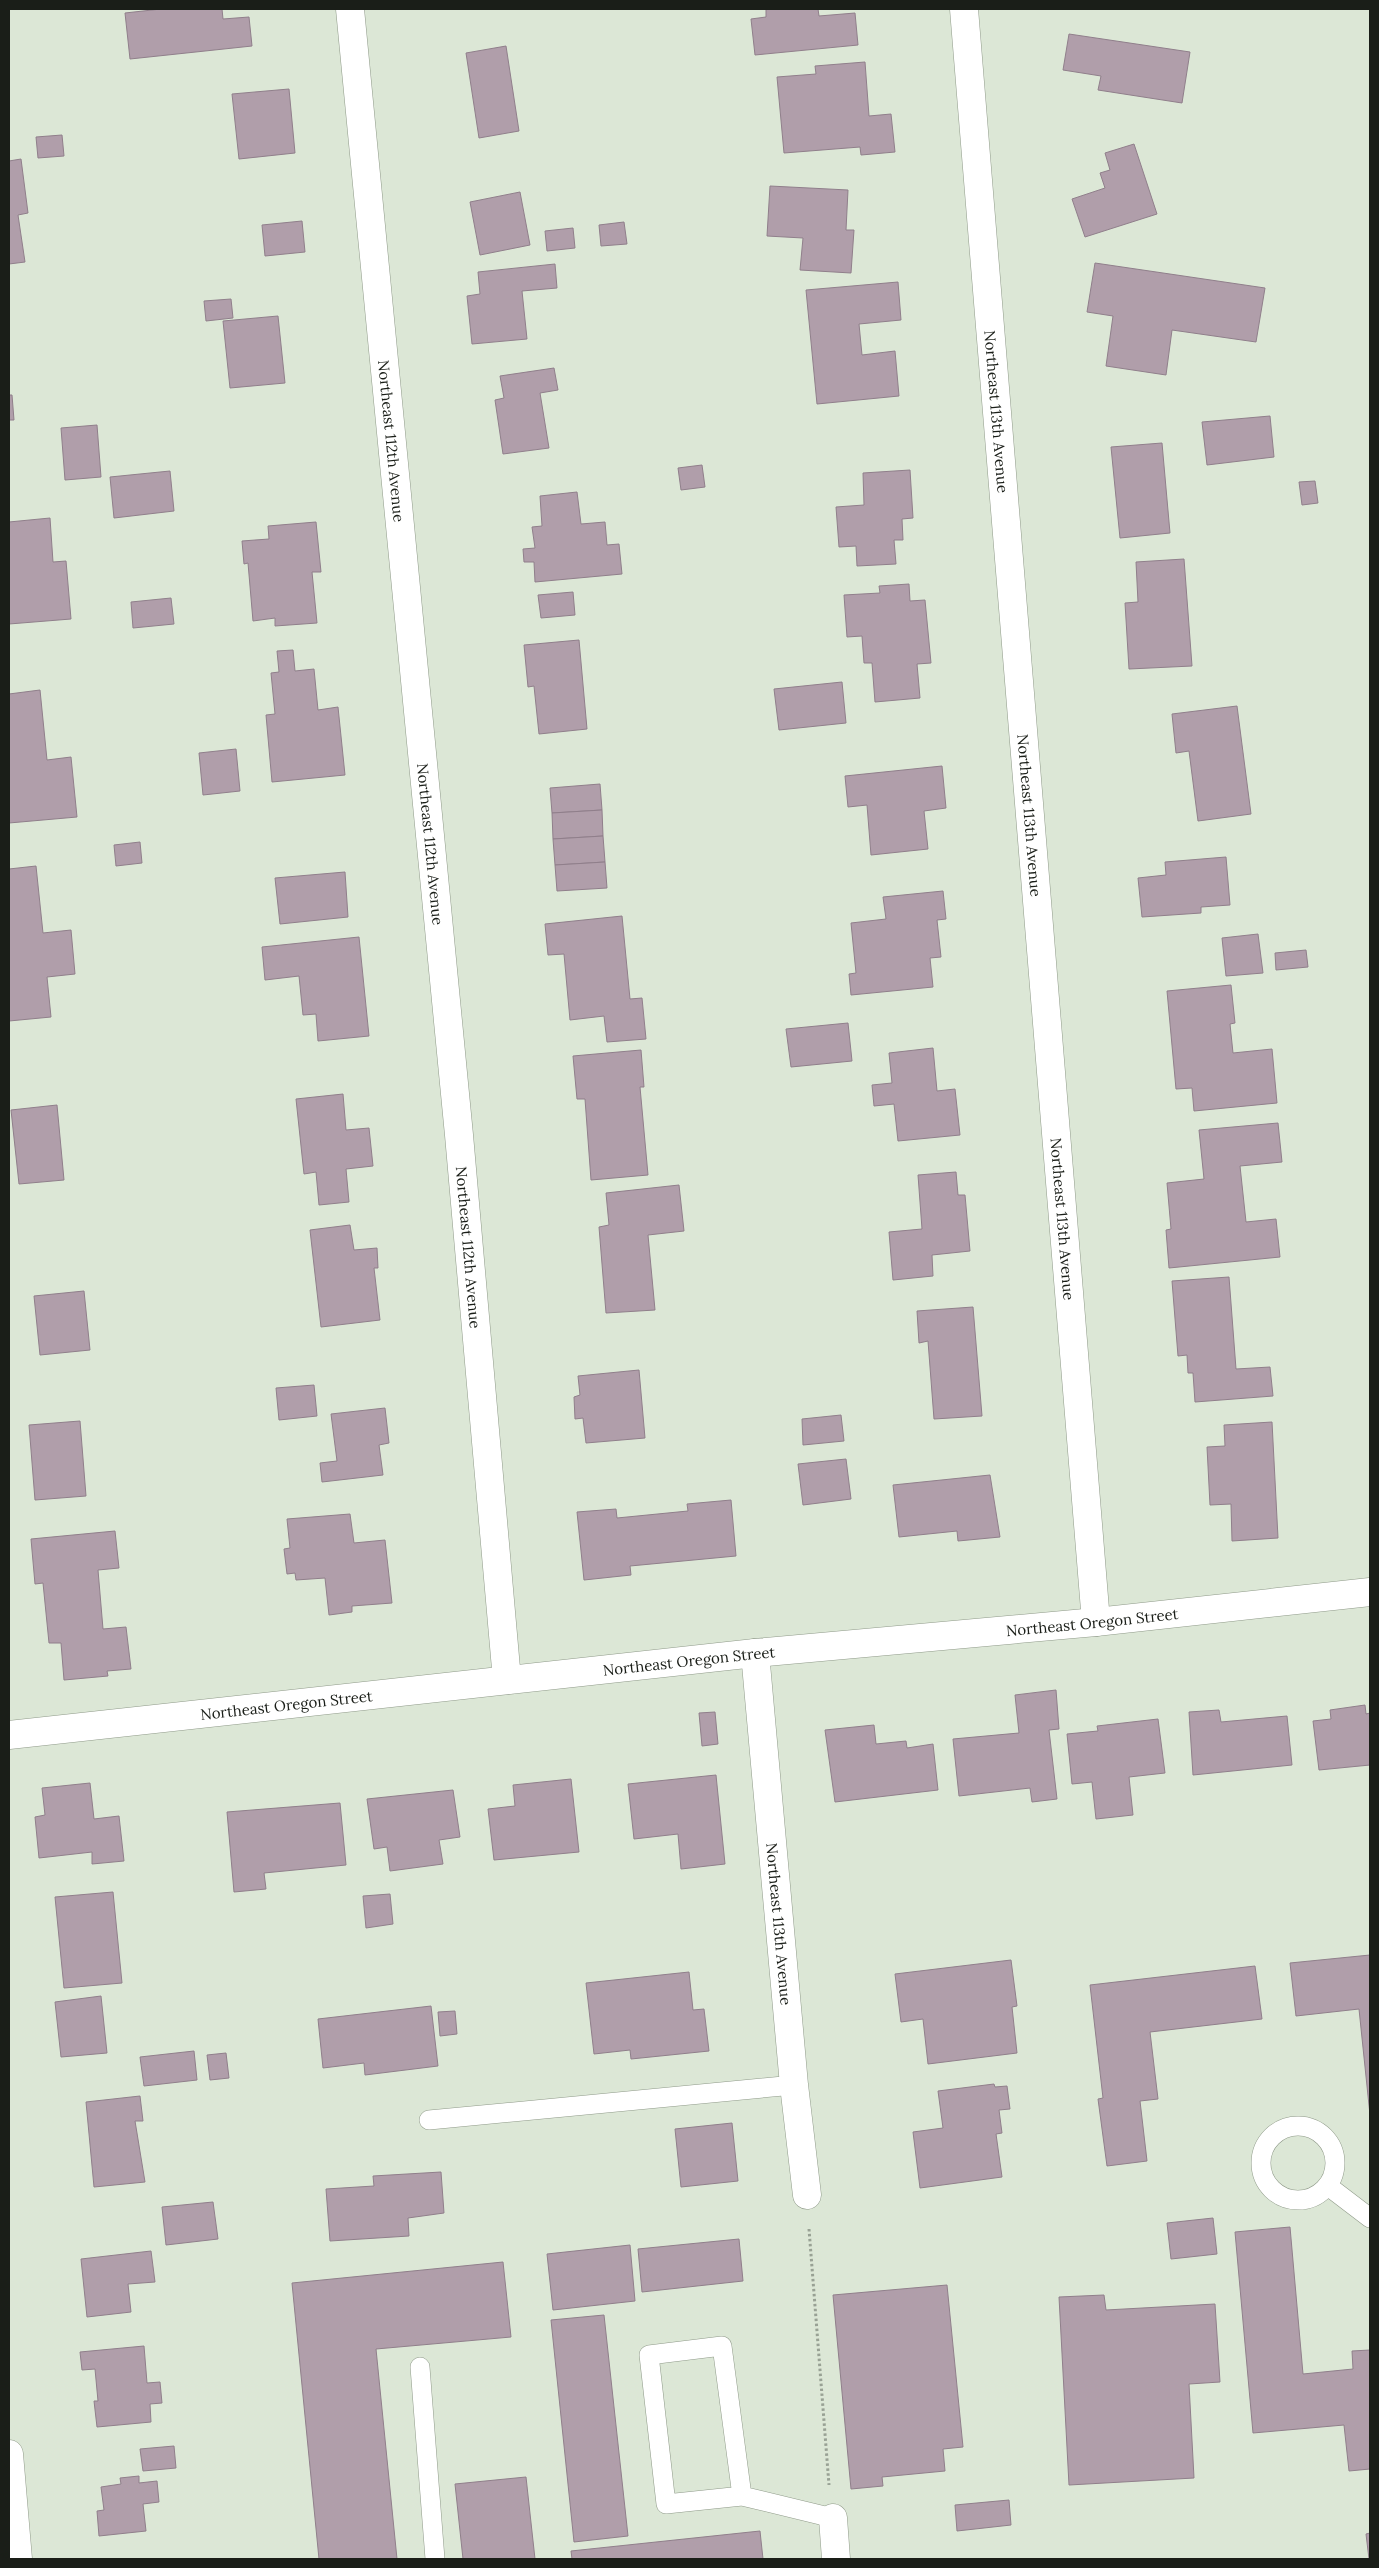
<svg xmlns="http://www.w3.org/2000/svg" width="1379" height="2568" viewBox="0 0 1379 2568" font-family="Lora,serif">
	<rect width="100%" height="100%" fill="#dce7d6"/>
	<g fill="#b09eaa" stroke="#907f8b">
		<polygon points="161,9 222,9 223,19 249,17 252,46 130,59 125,13"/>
		<polygon points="766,9 818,9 819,16 855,13 858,45 755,55 751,19 766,17"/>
		<polygon points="1069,34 1190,52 1182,103 1098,90 1101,76 1063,70"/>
		<polygon points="506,46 519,131 479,138 466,53"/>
		<polygon points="865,62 869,116 891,114 895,152 861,155 860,147 784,153 777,77 816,74 815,66"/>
		<polygon points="289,89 295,153 239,159 232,94"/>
		<polygon points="62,135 64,156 38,158 36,137"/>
		<polygon points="1134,144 1157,214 1085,237 1072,199 1105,188 1100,173 1110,170 1105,153"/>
		<polygon points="21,159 28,213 18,215 25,262 9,264 9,161"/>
		<polygon points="770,186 848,190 846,230 854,230 851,273 800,270 803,238 767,236"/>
		<polygon points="520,192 530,245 480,255 470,202"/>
		<polygon points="302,221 305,252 265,256 262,225"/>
		<polygon points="624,222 627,244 601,246 599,225"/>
		<polygon points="573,228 575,248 547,251 545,231"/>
		<polygon points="1095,263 1265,288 1256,342 1172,330 1166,375 1106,366 1113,316 1087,312"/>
		<polygon points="555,264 557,288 522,291 527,339 472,344 467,296 480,294 478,272"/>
		<polygon points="898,282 901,320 859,324 862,355 895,351 899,396 817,404 806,290"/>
		<polygon points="231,299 233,318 206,321 204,301"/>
		<polygon points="278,316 285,383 230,388 223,321"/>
		<polygon points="554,368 558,390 540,393 549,448 503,454 495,400 504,398 500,376"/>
		<polygon points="9,395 12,395 14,420 9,420"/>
		<polygon points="1270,416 1274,457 1207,465 1202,422"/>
		<polygon points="97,425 101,477 65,480 61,428"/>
		<polygon points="1162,443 1170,533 1120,538 1111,447"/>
		<polygon points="702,465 705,487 681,490 678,468"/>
		<polygon points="910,470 913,518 902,519 903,540 894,540 896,564 857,566 856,546 839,547 836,507 864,505 863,473"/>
		<polygon points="170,471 174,511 114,518 110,477"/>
		<polygon points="1315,481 1318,503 1302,505 1299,482"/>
		<polygon points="577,492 581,524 605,522 607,545 619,544 622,574 535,582 534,562 524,562 523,549 535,548 532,527 542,526 540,496"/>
		<polygon points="50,518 53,562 66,561 71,619 9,624 9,522"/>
		<polygon points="316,522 321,572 312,572 317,623 275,626 275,618 253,621 248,563 244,564 242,541 269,539 268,526"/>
		<polygon points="1184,559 1192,666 1129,669 1125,603 1138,602 1136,562"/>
		<polygon points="909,584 910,601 925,600 931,663 917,664 920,698 875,702 872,663 864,663 862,636 847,637 844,595 880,593 879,586"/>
		<polygon points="573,592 575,615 541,618 538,595"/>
		<polygon points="171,598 174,624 133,628 131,602"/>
		<polygon points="579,640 587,729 539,734 534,686 528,687 524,645"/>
		<polygon points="293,650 295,671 314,669 318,710 338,707 345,775 272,782 266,715 275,714 271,673 279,672 277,651"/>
		<polygon points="842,682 846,723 779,730 774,689"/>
		<polygon points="40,690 47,760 71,757 77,817 9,823 9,694"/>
		<polygon points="1237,706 1251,814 1198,821 1189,751 1176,753 1172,714"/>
		<polygon points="236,749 240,791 203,795 199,753"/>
		<polygon points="942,766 946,808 924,811 928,849 871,855 867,805 848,807 845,776"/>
		<polygon points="600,784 602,810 552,813 550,788"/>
		<polygon points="602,810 603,836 553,839 552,813"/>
		<polygon points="603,836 605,862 555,865 553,839"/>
		<polygon points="140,842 142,863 116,866 114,845"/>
		<polygon points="1226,857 1230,905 1201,907 1201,913 1142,917 1138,878 1166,875 1165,862"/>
		<polygon points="605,862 607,888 557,891 555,865"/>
		<polygon points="36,866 43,933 71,930 75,974 47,977 51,1017 9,1021 9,869"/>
		<polygon points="345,872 348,917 280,924 275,878"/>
		<polygon points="943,891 946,919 937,920 941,957 930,958 933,987 851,995 849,974 856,973 851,923 886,919 883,897"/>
		<polygon points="622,916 630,999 642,998 646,1039 607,1042 604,1016 570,1020 564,954 548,955 545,924"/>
		<polygon points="1258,934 1263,973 1226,976 1222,938"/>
		<polygon points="359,937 369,1036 318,1041 316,1014 303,1015 299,976 265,980 262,947"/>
		<polygon points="1306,950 1308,967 1276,970 1275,953"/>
		<polygon points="1231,985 1235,1023 1230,1024 1233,1053 1272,1049 1277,1103 1194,1111 1192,1088 1176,1089 1167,991"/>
		<polygon points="848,1023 852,1061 791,1067 786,1029"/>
		<polygon points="933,1048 937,1091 955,1089 960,1135 898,1141 894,1104 874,1106 872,1085 892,1083 889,1053"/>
		<polygon points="641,1050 644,1087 640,1087 648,1175 591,1180 585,1099 577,1099 573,1056"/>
		<polygon points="343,1094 346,1130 369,1128 373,1166 346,1169 349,1202 319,1205 316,1172 304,1174 296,1099"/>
		<polygon points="57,1105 64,1180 19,1184 11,1110"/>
		<polygon points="1278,1123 1282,1162 1240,1166 1246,1222 1276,1219 1280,1257 1169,1268 1166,1230 1171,1229 1167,1183 1204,1179 1199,1130"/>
		<polygon points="956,1172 958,1195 965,1195 970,1251 932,1255 933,1276 893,1280 889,1232 922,1229 918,1175"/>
		<polygon points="679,1185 684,1231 648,1235 655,1310 606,1313 599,1227 609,1225 606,1193"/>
		<polygon points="350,1225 354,1250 377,1248 378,1268 374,1268 380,1320 321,1327 310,1230"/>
		<polygon points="1229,1277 1236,1369 1270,1367 1273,1396 1195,1402 1193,1373 1188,1373 1187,1355 1178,1356 1172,1281"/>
		<polygon points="84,1291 90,1350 40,1355 34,1296"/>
		<polygon points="973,1307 982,1416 934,1419 928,1341 919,1343 917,1311"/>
		<polygon points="639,1370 645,1438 586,1443 583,1418 575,1419 574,1397 580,1395 578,1376"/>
		<polygon points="314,1385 317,1416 279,1420 276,1388"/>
		<polygon points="385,1408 389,1443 379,1445 383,1475 322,1482 320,1463 337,1461 331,1414"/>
		<polygon points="841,1415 844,1441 803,1445 802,1419"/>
		<polygon points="80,1421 86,1496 35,1500 29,1425"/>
		<polygon points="1272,1422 1278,1538 1232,1541 1231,1504 1210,1505 1207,1447 1225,1446 1224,1425"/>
		<polygon points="846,1459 851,1499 803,1505 798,1464"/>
		<polygon points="990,1475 1000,1537 958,1541 957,1531 899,1537 893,1485"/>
		<polygon points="731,1500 736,1556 630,1566 631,1575 584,1580 577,1512 616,1509 617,1518 688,1511 687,1504"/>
		<polygon points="350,1514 354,1543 385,1540 392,1603 352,1606 352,1612 329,1615 325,1578 296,1580 295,1573 287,1574 284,1549 290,1548 287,1519"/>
		<polygon points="115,1531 119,1568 98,1570 103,1629 126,1627 131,1669 107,1671 108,1676 64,1680 61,1643 49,1643 43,1583 35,1584 31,1539"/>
		<polygon points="1056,1690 1059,1729 1049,1730 1057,1799 1032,1802 1030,1788 959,1796 953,1739 1019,1733 1015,1695"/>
		<polygon points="1365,1705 1366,1714 1370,1713 1370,1765 1319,1770 1313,1721 1331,1719 1330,1710"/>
		<polygon points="1219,1710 1221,1722 1287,1716 1292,1765 1193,1775 1189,1712"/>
		<polygon points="715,1712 718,1744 702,1746 699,1713"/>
		<polygon points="1158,1719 1165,1773 1129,1777 1133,1815 1096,1819 1092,1782 1072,1784 1067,1734 1098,1731 1097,1726"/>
		<polygon points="874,1725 876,1744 906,1741 907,1748 933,1744 938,1790 835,1802 825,1730"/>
		<polygon points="716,1775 725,1864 681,1869 678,1834 634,1839 628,1784"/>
		<polygon points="571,1779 579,1852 494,1860 488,1809 515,1806 513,1785"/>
		<polygon points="90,1783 94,1819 119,1816 124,1861 92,1864 92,1852 39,1858 35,1817 45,1815 42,1788"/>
		<polygon points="453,1790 460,1837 439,1840 443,1864 390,1871 387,1847 374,1849 367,1799"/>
		<polygon points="340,1803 346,1865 264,1873 266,1889 234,1892 227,1812"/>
		<polygon points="113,1892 122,1983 64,1988 55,1897"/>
		<polygon points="390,1894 393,1924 366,1928 363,1896"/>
		<polygon points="1370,1955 1370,2115 1359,2009 1296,2016 1290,1963"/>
		<polygon points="1011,1960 1017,2006 1012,2007 1017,2053 928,2064 923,2019 901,2022 895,1974"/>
		<polygon points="1255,1966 1262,2019 1150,2032 1158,2099 1140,2101 1147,2161 1107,2166 1098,2099 1103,2098 1090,1985"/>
		<polygon points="689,1972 693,2010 704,2009 709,2051 631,2059 630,2050 594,2054 586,1983"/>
		<polygon points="101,1996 107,2053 61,2057 55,2002"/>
		<polygon points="431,2006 438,2066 365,2075 364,2063 323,2068 318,2019"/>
		<polygon points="455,2011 457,2034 440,2036 438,2012"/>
		<polygon points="194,2051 197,2080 144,2086 140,2057"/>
		<polygon points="226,2053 229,2078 210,2080 207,2055"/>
		<polygon points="994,2084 995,2087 1007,2086 1010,2109 999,2110 1002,2133 996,2134 1002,2177 920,2188 913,2132 943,2128 938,2091"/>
		<polygon points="140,2096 143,2121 135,2121 145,2182 94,2187 86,2102"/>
		<polygon points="732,2123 738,2181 681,2187 675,2129"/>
		<polygon points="441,2172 444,2213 408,2218 409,2236 330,2241 326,2189 374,2186 373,2176"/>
		<polygon points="213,2202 218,2239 166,2245 162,2207"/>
		<polygon points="1213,2218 1217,2254 1171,2259 1167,2223"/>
		<polygon points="1290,2227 1303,2374 1353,2369 1352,2351 1370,2350 1370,2469 1349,2471 1344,2425 1253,2433 1235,2232"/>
		<polygon points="739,2239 743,2281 642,2292 638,2249"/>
		<polygon points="630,2245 635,2301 553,2310 547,2254"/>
		<polygon points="151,2251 155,2282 128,2284 131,2312 87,2317 81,2259"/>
		<polygon points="503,2262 511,2337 376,2349 397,2559 319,2559 292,2283"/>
		<polygon points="947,2285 963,2447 943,2449 945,2471 882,2477 883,2486 851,2489 833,2295"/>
		<polygon points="1104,2295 1106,2310 1215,2304 1220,2382 1189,2384 1194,2478 1069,2485 1059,2297"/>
		<polygon points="604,2315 628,2536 574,2542 551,2320"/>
		<polygon points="144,2346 147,2383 160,2382 162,2403 150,2404 151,2422 97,2427 94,2401 98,2401 95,2369 82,2370 80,2352"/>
		<polygon points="174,2446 176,2468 143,2471 140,2449"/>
		<polygon points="139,2476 139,2483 157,2481 159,2502 143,2504 146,2531 99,2536 97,2511 104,2510 101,2487 121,2484 120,2478"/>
		<polygon points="526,2477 535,2559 463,2559 455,2484"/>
		<polygon points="1009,2500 1011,2525 957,2531 955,2505"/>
		<polygon points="760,2531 763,2559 572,2559 571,2551"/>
		<polygon points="1370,2533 1370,2559 1369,2559 1366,2534"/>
	</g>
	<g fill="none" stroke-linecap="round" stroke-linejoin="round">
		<defs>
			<g id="lane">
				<polyline points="429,2120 794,2085"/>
				<circle cx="1298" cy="2163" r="37"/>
				<polyline points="1328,2186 1370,2218"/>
				<polyline points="420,2367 435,2559"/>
				<polyline points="742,2496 722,2346 649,2355 666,2504 742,2496 833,2518"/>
			</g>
			<g id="street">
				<path id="s1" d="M 350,9 L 459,1135 L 507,1680"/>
				<path id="s2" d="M 964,9 L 1096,1622"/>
				<path id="s3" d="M 755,1653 L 794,2085 L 807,2195"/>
				<path id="s4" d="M 9,1735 L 755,1653 L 1096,1622 L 1370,1592"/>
				<polyline points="9,2454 18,2559"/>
				<polyline points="833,2518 836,2559"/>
			</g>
		</defs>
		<use href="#lane" stroke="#8f9a89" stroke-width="20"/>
		<use href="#street" stroke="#8f9a89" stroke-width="29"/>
		<polyline stroke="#98a194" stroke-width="3" stroke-dasharray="2.5 2.5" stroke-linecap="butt" points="809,2229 829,2485"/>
		<use href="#lane" stroke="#fff" stroke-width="19"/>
		<use href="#street" stroke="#fff" stroke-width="28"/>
	</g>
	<g text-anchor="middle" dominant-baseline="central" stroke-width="4" stroke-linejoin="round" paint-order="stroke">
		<g font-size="15" fill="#1a1e18" stroke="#fff">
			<text stroke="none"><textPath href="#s2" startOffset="404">Northeast 113th Avenue</textPath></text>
			<text stroke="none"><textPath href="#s1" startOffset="434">Northeast 112th Avenue</textPath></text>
			<text stroke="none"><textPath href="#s2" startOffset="809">Northeast 113th Avenue</textPath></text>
			<text stroke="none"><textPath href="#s1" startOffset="839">Northeast 112th Avenue</textPath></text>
			<text stroke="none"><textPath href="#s2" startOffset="1214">Northeast 113th Avenue</textPath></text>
			<text stroke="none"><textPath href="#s1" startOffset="1244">Northeast 112th Avenue</textPath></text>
			<text stroke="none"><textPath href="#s4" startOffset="1089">Northeast Oregon Street</textPath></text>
			<text stroke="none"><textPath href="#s4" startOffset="684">Northeast Oregon Street</textPath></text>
			<text stroke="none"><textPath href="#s4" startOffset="279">Northeast Oregon Street</textPath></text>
			<text stroke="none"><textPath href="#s3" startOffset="272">Northeast 113th Avenue</textPath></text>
		</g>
	</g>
	<rect width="1379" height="2568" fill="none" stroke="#1a1e18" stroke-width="20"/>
</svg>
